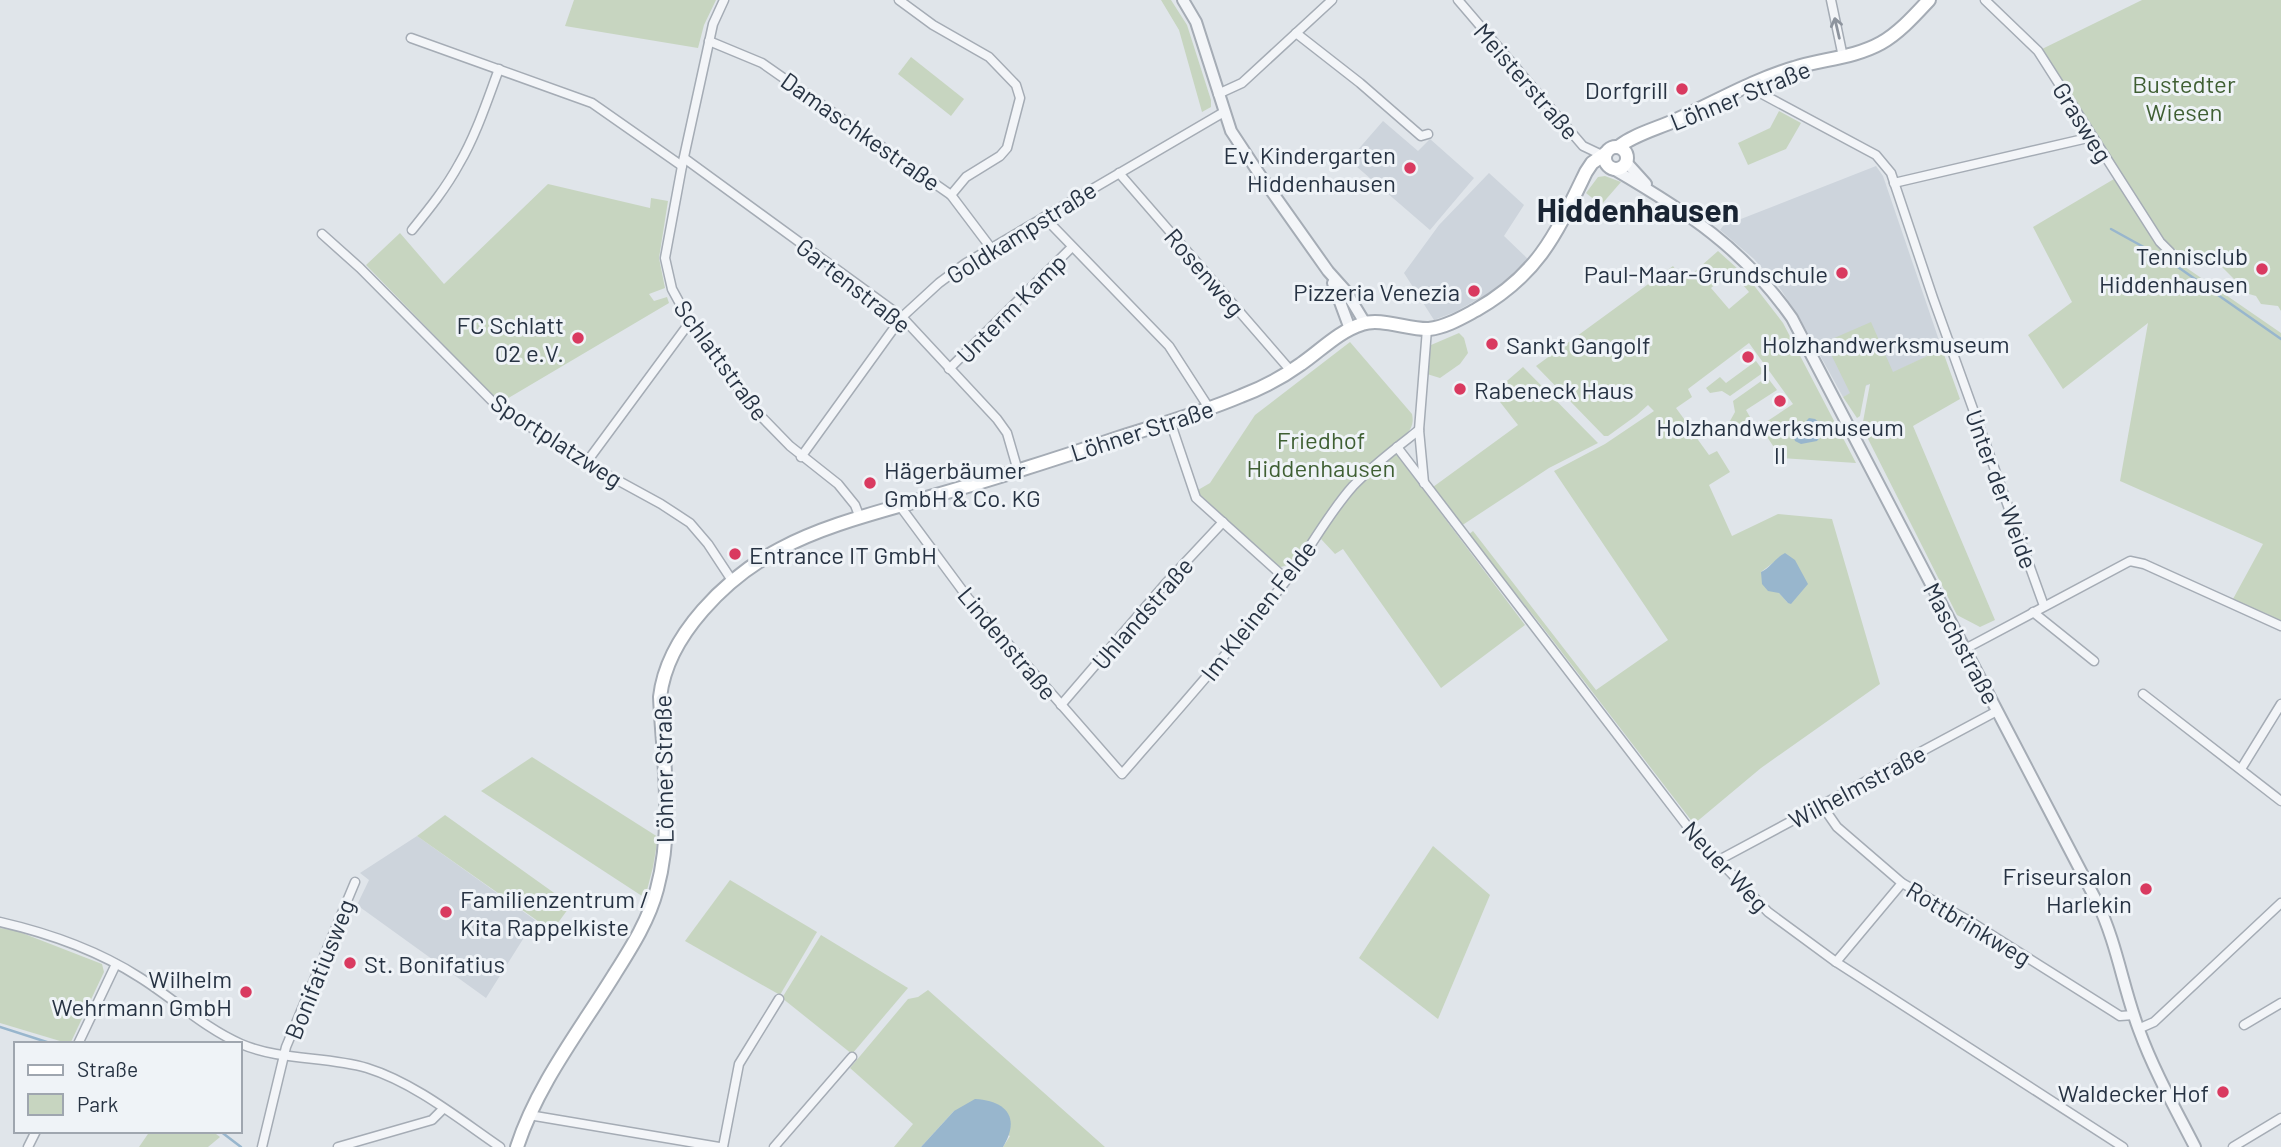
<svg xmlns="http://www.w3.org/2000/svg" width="2281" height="1147" viewBox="0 0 2281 1147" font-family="Barlow,sans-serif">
	<rect width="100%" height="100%" fill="#e0e5ea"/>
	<g fill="#cdd4dc">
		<polygon points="1383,121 1418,151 1430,139 1474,178 1430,230 1349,160"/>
		<polygon points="1876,166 1883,176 1942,349 1843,397 1799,317 1779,287 1754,259 1720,230 1723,226"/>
		<polygon points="1489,173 1524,205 1504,236 1529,260 1494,290 1455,312 1434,320 1404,273 1439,225"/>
		<polygon points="417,836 535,920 486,998 357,905 369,880 360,873"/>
	</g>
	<g fill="#c7d5c0" fill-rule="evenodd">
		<polygon points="574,0 716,0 704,25 698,48 565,26"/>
		<polygon points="1161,0 1171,0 1187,25 1211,100 1211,107 1202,112 1179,30"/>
		<polygon points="2142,0 2281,0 2281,311 2278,306 2261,304 2256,296 2249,294 2221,266 2192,260 2187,255 2168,246 2084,120 2040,50"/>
		<polygon points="911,57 964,99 951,116 898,74"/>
		<polygon points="1779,111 1801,123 1786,149 1748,165 1738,143 1770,128"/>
		<polygon points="1605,176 1621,182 1601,205 1586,193 1598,177"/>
		<polygon points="2114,179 2162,251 2281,333 2281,621 2233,599 2263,544 2120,481 2148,323 2063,389 2028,335 2072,302 2033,227"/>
		<polygon points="548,184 650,208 651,198 668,201 659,258 665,288 649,294 654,301 667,297 669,303 500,403 366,265 400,233 444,284"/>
		<path d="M 1718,251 L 1749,279 L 1783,323 L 1856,463 L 1781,458 L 1760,426 L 1793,404 L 1749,343 L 1688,389 L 1692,397 L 1676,408 L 1687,423 L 1682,427 L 1691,440 L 1696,437 L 1709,455 L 1717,451 L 1730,472 L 1709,485 L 1732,536 L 1778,514 L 1832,519 L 1880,684 L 1761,768 L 1694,824 L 1537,620 L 1468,535 L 1473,531 L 1596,690 L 1668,640 L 1554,471 L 1605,444 L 1654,411 L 1648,405 L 1637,415 L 1608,436 L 1604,436 L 1536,366 L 1673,266 L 1684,281 ZM 1731,271 L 1749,292 L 1729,309 L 1711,288 ZM 1774,562 L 1788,603 L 1761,572 Z"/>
		<polygon points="1871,322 1893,372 1942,349 1960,399 1913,426 1995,620 1980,627 1957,615 1862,427 1870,384 1866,385 1860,416 1857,418 1843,397 1850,393 1825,342"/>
		<polygon points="1459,333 1464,338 1468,353 1460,364 1440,378 1427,374 1431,345"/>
		<path d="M 1350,342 L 1412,414 C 1416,431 1402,437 1391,447 L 1525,625 L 1441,688 L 1343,549 L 1335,554 L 1321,539 L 1316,545 L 1309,539 C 1301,551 1295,565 1280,567 L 1199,494 L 1198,490 L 1210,483 L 1255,415 Z"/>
		<polygon points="1756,361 1764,372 1730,396 1722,391 1710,393 1706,388 1720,377 1726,383"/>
		<polygon points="1523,367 1598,443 1549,468 1461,526 1433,487 1518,425 1493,393"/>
		<polygon points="1767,377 1777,390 1746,410 1750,417 1735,428 1730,421 1735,412 1733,401"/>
		<polygon points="532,757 658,837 653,867 645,898 481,791"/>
		<polygon points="445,815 571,905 552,931 417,836"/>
		<polygon points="1433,846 1490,895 1438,1019 1359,958"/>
		<polygon points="730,880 817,932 780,995 685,941"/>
		<polygon points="0,928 17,931 102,964 104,972 70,1044 0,1023"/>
		<polygon points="821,935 908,988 852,1054 782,998"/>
		<polygon points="928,990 1105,1147 1003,1147 1010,1136 954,1111 921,1147 894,1147 913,1124 850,1068 908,999 918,997"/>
		<polygon points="150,1131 212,1131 220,1137 208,1147 139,1147"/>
	</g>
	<g fill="#98b6cd">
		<polygon points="1809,418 1815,419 1827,428 1817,441 1801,444 1795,441 1793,435"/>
		<path d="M 1785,553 L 1795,560 L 1808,584 L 1791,604 L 1788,603 L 1779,593 L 1768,591 L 1762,584 L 1761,572 C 1771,567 1775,558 1785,553 Z"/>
		<path d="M 975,1099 C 1006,1101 1021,1117 1003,1147 L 921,1147 L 954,1111 Z"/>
	</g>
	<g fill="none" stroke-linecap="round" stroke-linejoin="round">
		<g stroke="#98b6cd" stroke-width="2.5">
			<polyline points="2111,229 2160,256"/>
			<polyline points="2175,265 2281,339"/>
			<polyline points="0,1027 53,1044"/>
			<polyline points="220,1131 241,1147"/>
		</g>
		<defs>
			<g id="minor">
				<polyline points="724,0 713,24 682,166 665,258 672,289 690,322 751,406 790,446 838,484 855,505 860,518"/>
				<polyline points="899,0 933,25 989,57 1016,85 1020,98 1007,148 1000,156 966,177 951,195"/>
				<polyline points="1458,0 1583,146 1602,155"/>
				<polyline points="1831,0 1843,57"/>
				<polyline points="1985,0 2038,51 2160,242 2170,252"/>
				<polyline points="1296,33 1360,83 1421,136 1428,134"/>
				<polyline points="411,38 592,103 682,166"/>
				<polyline points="709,41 762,63 951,195 991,248"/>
				<polyline points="1749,87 1876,155 1891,173 1933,298 2044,606"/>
				<polyline points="1218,94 1242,83 1332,0"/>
				<polyline points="684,158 902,317 997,419 1007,433 1018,471"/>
				<polyline points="1119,173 1291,371"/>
				<polyline points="1894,183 2092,137"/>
				<polyline points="1044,217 1169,346 1209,408"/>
				<path d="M 412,230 C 429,209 446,188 459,164 C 476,135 487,101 499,69"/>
				<polyline points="322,234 360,268 496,405 586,463 661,504 690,523 708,544 733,582"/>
				<polyline points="949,369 1072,247"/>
				<polyline points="1170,421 1196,498 1286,579"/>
				<polyline points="1397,447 1691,831 1768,912 1836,962 2123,1147"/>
				<polyline points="801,457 902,317 939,283 966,263 1224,112"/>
				<polyline points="586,463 690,322"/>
				<polyline points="1424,483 1419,430 1427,329"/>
				<path d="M 900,506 L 968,598 L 1122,774 C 1177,711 1233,648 1285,582 C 1309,551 1327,515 1353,486 C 1373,465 1396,448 1419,430"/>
				<polyline points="2033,612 2094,661"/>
				<polyline points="1965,649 2130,561 2144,564 2281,626"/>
				<polyline points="2143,694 2281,801"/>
				<polyline points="1061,705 1166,583 1223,522"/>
				<polyline points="2241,769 2281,704"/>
				<polyline points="1821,804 1837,827 1902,883 1971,922 2120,1016 2134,1015"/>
				<polyline points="1717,861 1997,711"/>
				<path d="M 0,922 C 48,933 97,950 139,977 C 173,998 204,1028 241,1044 C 281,1061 327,1056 367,1068 C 415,1083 459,1119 500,1147"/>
				<polyline points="1836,962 1902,883"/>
				<polyline points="2244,1025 2281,1003"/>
				<polyline points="2138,1029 2154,1022 2281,903"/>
				<polyline points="78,1044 116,964"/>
				<polyline points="529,1115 719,1147"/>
				<polyline points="28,1147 36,1131"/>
				<polyline points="262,1147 286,1047 355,882"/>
				<polyline points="338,1147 432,1120 443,1109"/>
				<polyline points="723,1147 739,1064 779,999"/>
				<polyline points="774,1147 852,1057"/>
				<polyline points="2233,1147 2281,1118"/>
			</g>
			<g id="tertiary">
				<polyline points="1183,0 1196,22 1231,131 1260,175 1328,271 1345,290 1365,323"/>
				<polyline points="1627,163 1646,184"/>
				<path d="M 1615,170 C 1687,212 1743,248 1792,318 L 2097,902 C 2117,943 2123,988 2139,1030 C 2154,1071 2175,1108 2195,1147"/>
				<polyline points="1333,283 1350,329"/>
			</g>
			<g id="secondary">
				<circle cx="1616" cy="158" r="11"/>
				<path d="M 1618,147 C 1635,134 1656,129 1676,120 C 1714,103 1753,80 1794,68 C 1822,59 1854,58 1881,43 C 1899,33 1915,15 1929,0"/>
				<path d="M 517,1147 C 537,1085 580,1030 614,975 C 631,948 649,920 657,889 C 674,827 663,759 660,697 C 667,635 727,577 780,549 C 827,524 880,512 930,497 C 993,479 1056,459 1118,438 C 1159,425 1201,413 1241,396 C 1262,388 1283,377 1301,364 C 1320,351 1339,331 1362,324 C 1380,317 1409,330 1429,329 C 1446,327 1461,318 1476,310 C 1539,274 1556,234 1586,172 L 1592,163 L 1606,153"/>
			</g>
		</defs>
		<use href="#minor" stroke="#a5acb5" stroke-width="11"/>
		<use href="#tertiary" stroke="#a5acb5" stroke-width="14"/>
		<use href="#secondary" stroke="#a5acb5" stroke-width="16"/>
		<use href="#minor" stroke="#f3f5f8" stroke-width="8"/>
		<use href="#tertiary" stroke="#f3f5f8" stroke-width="10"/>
		<use href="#secondary" stroke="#fff" stroke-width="12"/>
	</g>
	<defs><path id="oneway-shaft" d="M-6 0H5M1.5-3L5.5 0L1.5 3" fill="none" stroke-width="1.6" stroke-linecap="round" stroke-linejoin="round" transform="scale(1.75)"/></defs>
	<use stroke="#8d949e" href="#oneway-shaft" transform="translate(1837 28) rotate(-103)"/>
	<g fill="#d93a60" stroke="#eff3f7" stroke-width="2.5">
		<circle cx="1682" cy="89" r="7"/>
		<circle cx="1410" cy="168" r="7"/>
		<circle cx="2262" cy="269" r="7"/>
		<circle cx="1842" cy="273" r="7"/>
		<circle cx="1474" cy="291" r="7"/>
		<circle cx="578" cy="338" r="7"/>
		<circle cx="1492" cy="344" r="7"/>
		<circle cx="1748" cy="357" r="7"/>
		<circle cx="1460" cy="389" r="7"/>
		<circle cx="1780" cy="401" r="7"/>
		<circle cx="870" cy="483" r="7"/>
		<circle cx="735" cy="554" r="7"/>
		<circle cx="2146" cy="889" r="7"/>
		<circle cx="446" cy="912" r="7"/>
		<circle cx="350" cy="963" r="7"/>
		<circle cx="246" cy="992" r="7"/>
		<circle cx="2223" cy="1092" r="7"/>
	</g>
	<g text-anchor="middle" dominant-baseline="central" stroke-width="6" stroke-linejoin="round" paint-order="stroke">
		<g font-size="24" fill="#273343" stroke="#eff3f7">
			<text transform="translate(1527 81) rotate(49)">Meisterstraße</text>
			<text transform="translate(1740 95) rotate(-22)">Löhner Straße</text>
			<text transform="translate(2083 122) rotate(58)">Grasweg</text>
			<text transform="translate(861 131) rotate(35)">Damaschkestraße</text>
			<text transform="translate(1021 232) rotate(-32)">Goldkampstraße</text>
			<text transform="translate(1205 272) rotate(49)">Rosenweg</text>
			<text transform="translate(854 285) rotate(38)">Gartenstraße</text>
			<text transform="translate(1011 308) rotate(-45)">Unterm Kamp</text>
			<text transform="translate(722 360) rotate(54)">Schlattstraße</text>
			<text transform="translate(1142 430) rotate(-18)">Löhner Straße</text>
			<text transform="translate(557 440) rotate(33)">Sportplatzweg</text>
			<text transform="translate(2002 489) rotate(70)">Unter der Weide</text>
			<text transform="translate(1258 610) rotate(-52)">Im Kleinen Felde</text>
			<text transform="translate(1142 613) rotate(-49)">Uhlandstraße</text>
			<text transform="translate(1008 643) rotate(50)">Lindenstraße</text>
			<text transform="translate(1962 643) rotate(62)">Maschstraße</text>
			<text transform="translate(663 769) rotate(-91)">Löhner Straße</text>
			<text transform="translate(1857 786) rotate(-28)">Wilhelmstraße</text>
			<text transform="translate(1726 866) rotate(47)">Neuer Weg</text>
			<text transform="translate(1969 923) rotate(31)">Rottbrinkweg</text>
			<text transform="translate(319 969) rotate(-68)">Bonifatiusweg</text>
		</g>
		<g font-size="24" fill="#3f5f33" stroke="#eff3f7">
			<text x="2184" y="83">Bustedter<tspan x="2184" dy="28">Wiesen</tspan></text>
			<text x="1321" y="439">Friedhof<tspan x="1321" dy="28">Hiddenhausen</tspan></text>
		</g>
		<g font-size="24" fill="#273343" stroke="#eff3f7" text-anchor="end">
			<text x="1668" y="89">Dorfgrill</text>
			<text x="1396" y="154">Ev. Kindergarten<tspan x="1396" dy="28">Hiddenhausen</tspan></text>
			<text x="2248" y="255">Tennisclub<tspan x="2248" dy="28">Hiddenhausen</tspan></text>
			<text x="1828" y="273">Paul-Maar-Grundschule</text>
			<text x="1460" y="291">Pizzeria Venezia</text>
			<text x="564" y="324">FC Schlatt<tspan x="564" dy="28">02 e.V.</tspan></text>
			<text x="1762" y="343" text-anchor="start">Holzhandwerksmuseum<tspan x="1762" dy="28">I</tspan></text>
			<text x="1506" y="344" text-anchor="start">Sankt Gangolf</text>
			<text x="1474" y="389" text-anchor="start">Rabeneck Haus</text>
			<text x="1780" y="426" text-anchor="middle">Holzhandwerksmuseum<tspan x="1780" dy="28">II</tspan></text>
			<text x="884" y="469" text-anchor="start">Hägerbäumer<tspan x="884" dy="28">GmbH &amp; Co. KG</tspan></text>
			<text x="749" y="554" text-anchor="start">Entrance IT GmbH</text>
			<text x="2132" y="875">Friseursalon<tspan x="2132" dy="28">Harlekin</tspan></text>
			<text x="460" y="898" text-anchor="start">Familienzentrum /<tspan x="460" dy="28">Kita Rappelkiste</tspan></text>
			<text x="364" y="963" text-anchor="start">St. Bonifatius</text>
			<text x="232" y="978">Wilhelm<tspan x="232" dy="28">Wehrmann GmbH</tspan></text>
			<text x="2209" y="1092">Waldecker Hof</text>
		</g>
		<g font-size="32" font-weight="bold" fill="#192433" stroke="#eff3f7">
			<text x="1638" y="209">Hiddenhausen</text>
		</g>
	</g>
	<rect x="14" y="1042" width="228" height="91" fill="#eff3f7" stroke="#9fa6af" stroke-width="2"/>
	<rect x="28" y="1065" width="35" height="10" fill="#ffffff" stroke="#9fa6af" stroke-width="2"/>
	<text x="77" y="1077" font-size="21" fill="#273343">Straße</text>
	<rect x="28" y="1094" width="35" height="21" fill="#c7d5c0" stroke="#9fa6af" stroke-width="2"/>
	<text x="77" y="1112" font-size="21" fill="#273343">Park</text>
</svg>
